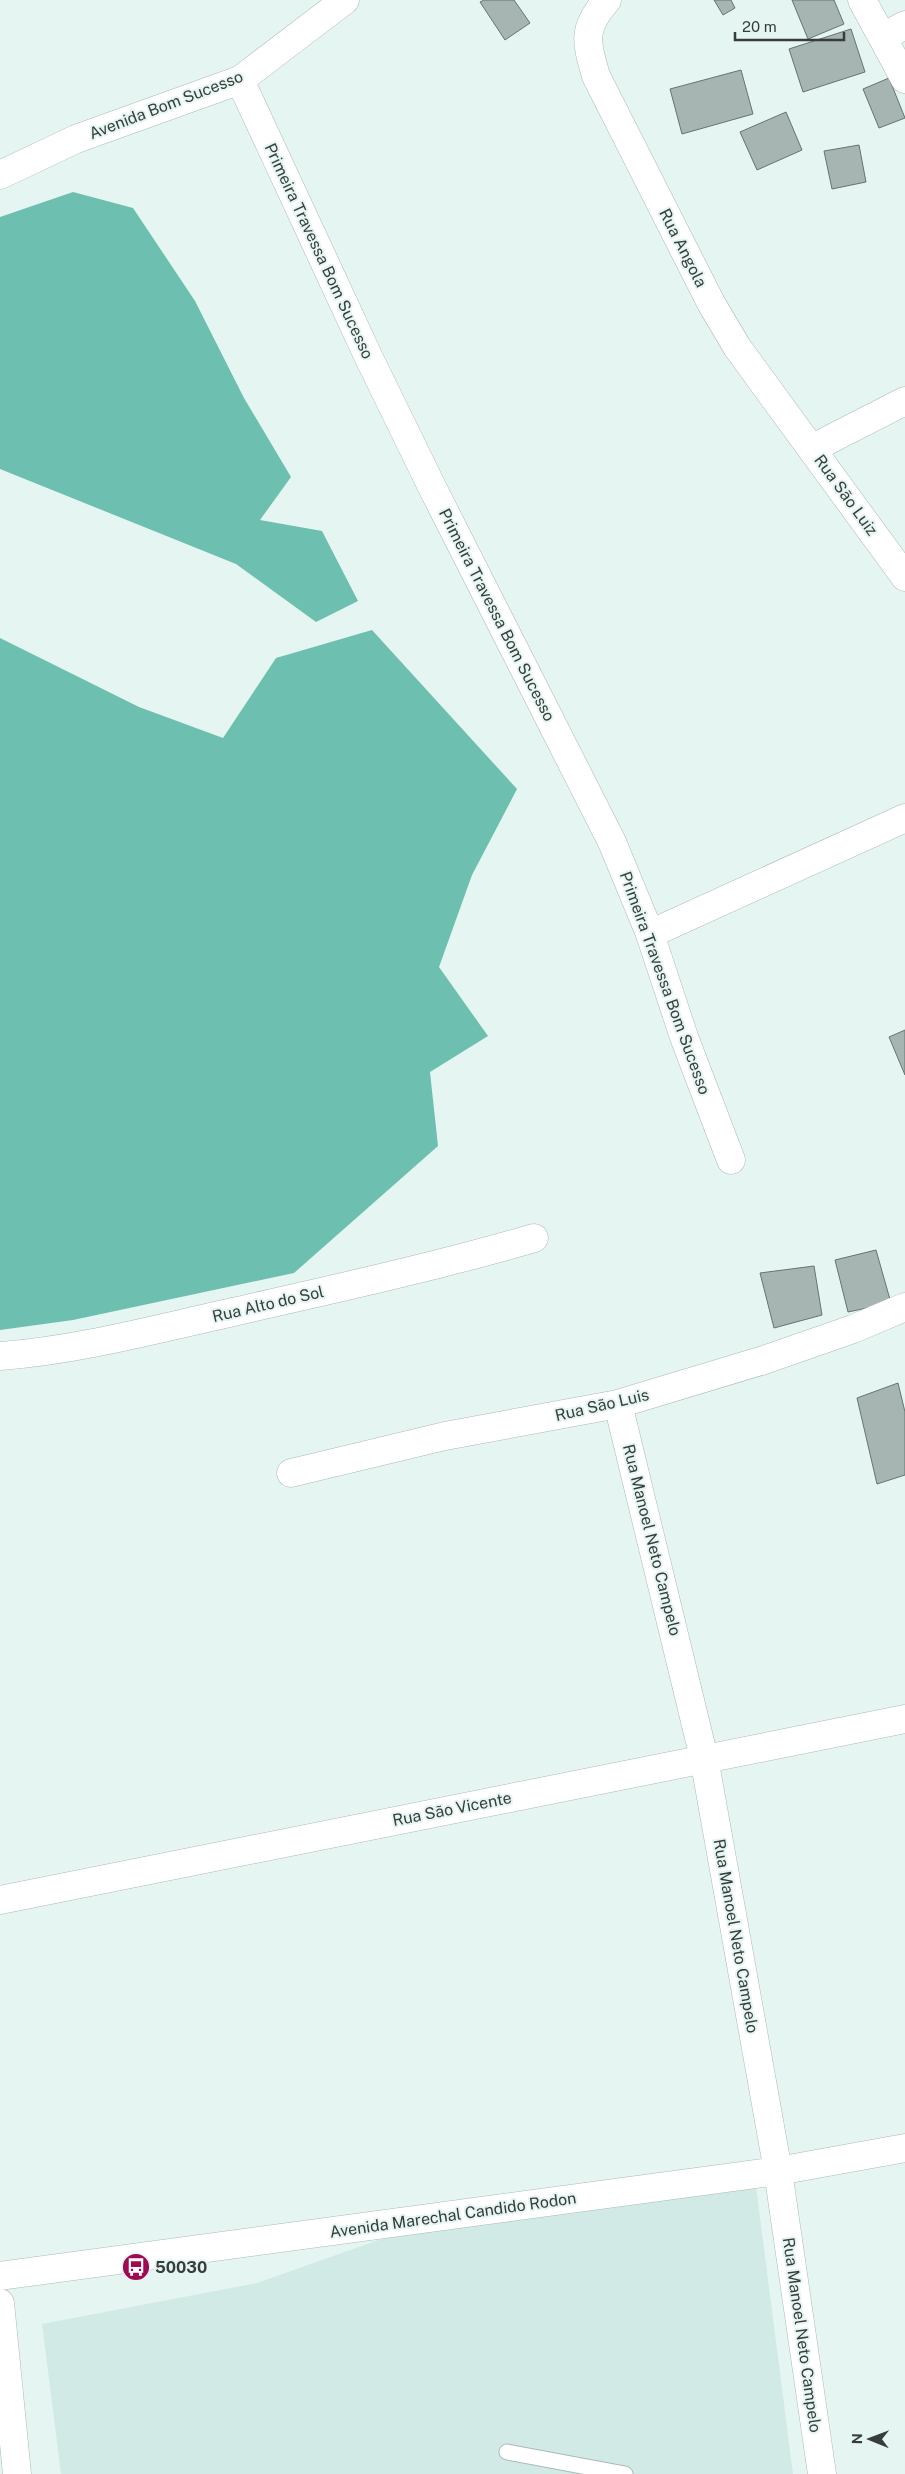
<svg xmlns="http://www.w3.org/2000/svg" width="905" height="2474" viewBox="0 0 905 2474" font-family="'Public Sans',sans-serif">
	<rect width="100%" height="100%" fill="#e5f5f2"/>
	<polygon fill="#d2eae5" points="756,2186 793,2474 61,2474 42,2324 257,2283 401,2232"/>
	<g fill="#6dbfb0">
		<polygon points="73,192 133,208 195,301 244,398 291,477 260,520 322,531 358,601 316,622 236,564 0,469 0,217"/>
		<polygon points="372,630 517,789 472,875 439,967 488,1036 430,1072 438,1146 294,1273 73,1320 0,1330 0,638 139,707 223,738 276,658"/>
	</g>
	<g fill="#a6b5b2" stroke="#667470">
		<polygon points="484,0 514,0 530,23 505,40 480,2"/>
		<polygon points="714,0 731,0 735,8 723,15"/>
		<polygon points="792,0 834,0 844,24 808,39"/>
		<polygon points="851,29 865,72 803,92 789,49"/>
		<polygon points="741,70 753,114 682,134 670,89"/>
		<polygon points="889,78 905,118 879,128 863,89"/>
		<polygon points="786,112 802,150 757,170 740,132"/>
		<polygon points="859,145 866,182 832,189 824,151"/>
		<polygon points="905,1030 905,1075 889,1037"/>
		<polygon points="876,1250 891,1303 848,1312 835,1260"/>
		<polygon points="814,1266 822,1315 774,1328 760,1273"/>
		<polygon points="898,1383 905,1412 905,1475 877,1484 857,1398"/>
	</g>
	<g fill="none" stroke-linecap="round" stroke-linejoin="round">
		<defs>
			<polyline id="lane" points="507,2452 625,2474"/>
			<g id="street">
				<path d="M 607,0 C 582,29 586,41 596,76 L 711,303 L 737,347 L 905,577"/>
				<polyline points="862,0 905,79"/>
				<polyline points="883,37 905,25"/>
				<polyline points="240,80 369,358 433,489 612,842 650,934 684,1037 731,1160"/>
				<polyline points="0,175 76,139 240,80 345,0"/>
				<polyline points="813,448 905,401"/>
				<polyline points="650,934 905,818"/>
				<path d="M 0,1356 C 79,1350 156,1329 233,1312 C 334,1289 435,1267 534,1238"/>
				<polyline points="618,1404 704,1758 778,2171 822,2474"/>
				<polyline points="291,1473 445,1436 618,1404 764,1360 853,1329 905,1307"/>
				<polyline points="0,1900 905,1719"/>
				<polyline points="0,2303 17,2474"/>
			</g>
			<polyline id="secondary" points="0,2276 778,2171 905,2148"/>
		</defs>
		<use href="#lane" stroke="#abbab6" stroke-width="17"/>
		<use href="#street" stroke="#abbab6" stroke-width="29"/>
		<use href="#secondary" stroke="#abbab6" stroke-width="29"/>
		<use href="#lane" stroke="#fff" stroke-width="15"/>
		<use href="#street" stroke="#fff" stroke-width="28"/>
		<use href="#secondary" stroke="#fff" stroke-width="28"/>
	</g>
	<defs>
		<symbol id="bus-disc" viewBox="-11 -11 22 22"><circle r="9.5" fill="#9f0b53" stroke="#e5f5f2"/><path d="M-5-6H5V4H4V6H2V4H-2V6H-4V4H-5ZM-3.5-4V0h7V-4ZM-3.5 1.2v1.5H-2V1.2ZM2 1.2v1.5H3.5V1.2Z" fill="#fff"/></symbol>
	</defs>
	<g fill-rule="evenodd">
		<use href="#bus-disc" x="120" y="2251" width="32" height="32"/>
	</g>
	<g text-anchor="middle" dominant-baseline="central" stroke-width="4" stroke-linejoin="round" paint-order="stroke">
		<g font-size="16" fill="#373d3c" stroke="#e5f5f2">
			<text transform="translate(166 105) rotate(-21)">Avenida Bom Sucesso</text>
			<text transform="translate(683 248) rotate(63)">Rua Angola</text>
			<text transform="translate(319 251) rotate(65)">Primeira Travessa Bom Sucesso</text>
			<text transform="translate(846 495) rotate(54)">Rua São Luiz</text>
			<text transform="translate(497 615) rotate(63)">Primeira Travessa Bom Sucesso</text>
			<text transform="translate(665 983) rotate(70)">Primeira Travessa Bom Sucesso</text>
			<text transform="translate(268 1304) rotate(-13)">Rua Alto do Sol</text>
			<text transform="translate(602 1405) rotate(-13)">Rua São Luis</text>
			<text transform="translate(652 1540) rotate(76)">Rua Manoel Neto Campelo</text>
			<text transform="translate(452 1809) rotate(-11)">Rua São Vicente</text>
			<text transform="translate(736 1936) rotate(80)">Rua Manoel Neto Campelo</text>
			<text transform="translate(453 2215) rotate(-8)">Avenida Marechal Candido Rodon</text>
			<text transform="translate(802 2335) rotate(82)">Rua Manoel Neto Campelo</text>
		</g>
		<g font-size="16" font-weight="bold" fill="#373d3c" stroke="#e5f5f2" text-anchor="start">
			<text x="155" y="2267">50030</text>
		</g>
	</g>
	<g transform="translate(870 2439) rotate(271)" stroke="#e5f5f2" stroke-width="4" paint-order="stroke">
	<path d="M0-4L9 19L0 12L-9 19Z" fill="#373d3c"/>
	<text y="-8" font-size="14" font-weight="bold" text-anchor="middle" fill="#373d3c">N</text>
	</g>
	<path d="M735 32v8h109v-8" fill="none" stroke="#373d3c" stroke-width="2.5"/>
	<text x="742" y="32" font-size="15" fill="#373d3c" stroke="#e5f5f2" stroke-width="4" paint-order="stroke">20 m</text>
</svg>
